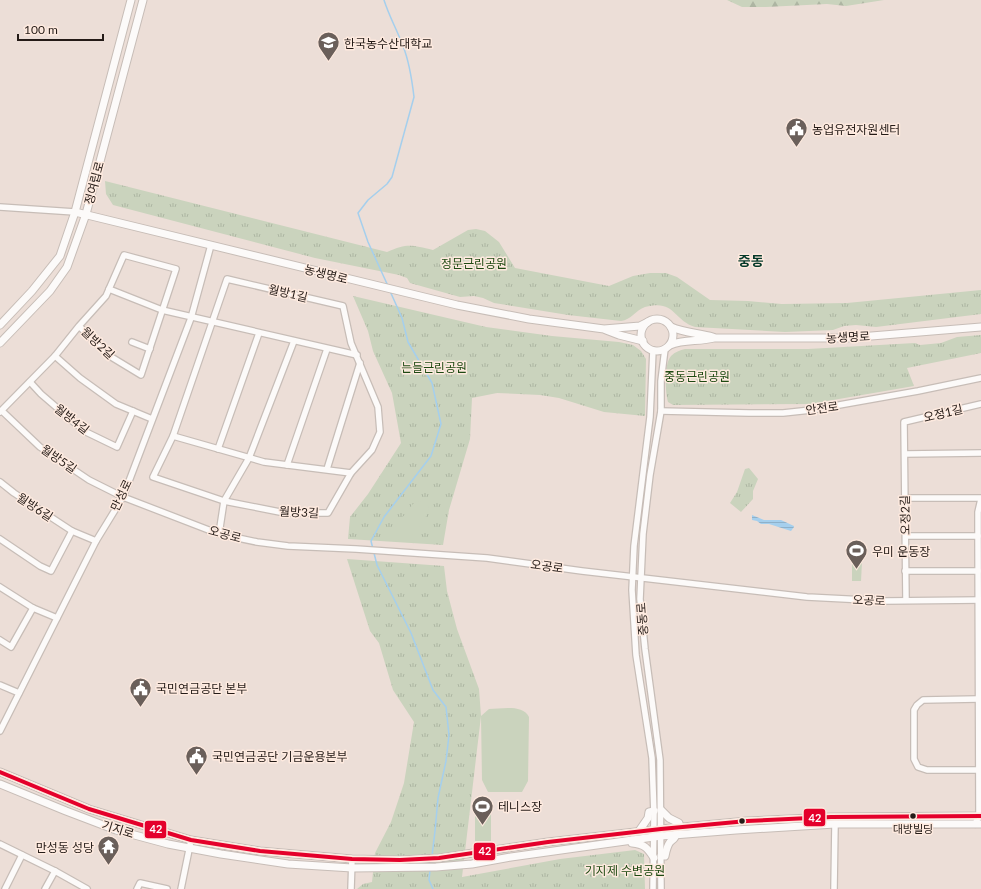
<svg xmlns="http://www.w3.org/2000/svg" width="981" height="889" viewBox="0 0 981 889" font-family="Lato,'Noto Sans KR',sans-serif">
	<defs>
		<pattern id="grass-tufts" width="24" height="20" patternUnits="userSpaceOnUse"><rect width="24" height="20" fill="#cad3bd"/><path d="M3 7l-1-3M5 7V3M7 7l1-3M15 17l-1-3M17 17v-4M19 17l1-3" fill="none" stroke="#adb5a2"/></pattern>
		<pattern id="forest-firs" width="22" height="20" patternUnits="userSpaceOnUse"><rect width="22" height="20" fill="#cad3bd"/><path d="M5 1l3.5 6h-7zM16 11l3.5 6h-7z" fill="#adb5a2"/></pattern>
		<pattern id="water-rules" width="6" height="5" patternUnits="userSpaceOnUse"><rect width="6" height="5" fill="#a5cfed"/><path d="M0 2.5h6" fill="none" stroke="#8eb1ca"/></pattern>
	</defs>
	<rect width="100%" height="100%" fill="#ecded7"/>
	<g fill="url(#grass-tufts)">
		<path d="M 105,181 L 387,252 C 407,243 412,245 433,250 L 468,230 L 476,229 L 485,231 L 499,242 L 515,268 L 609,286 L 633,276 L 650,273 L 666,273 L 677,277 L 710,300 L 748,301 L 782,304 L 847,303 L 981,290 L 981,314 L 876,327 L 856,325 L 844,326 L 833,330 L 785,332 L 695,327 C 673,320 675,299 645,307 C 636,310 631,320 621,321 L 568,315 L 494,303 L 483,298 L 474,296 L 460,297 L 410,283 L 407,278 L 399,275 L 315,258 L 113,205 L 106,194 Z"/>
		<polygon points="353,296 486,327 552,336 619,342 633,345 641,351 646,359 645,416 604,412 559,398 540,395 497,393 472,398 470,439 449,510 443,545 348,539 350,517 368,494 401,443 392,393 373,351 368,331"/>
		<path d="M 981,335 L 981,353 L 907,368 L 914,386 L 810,404 L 673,405 L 668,402 C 665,391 664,364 671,356 C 675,352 680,350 685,349 L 808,349 L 915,343 L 920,345 L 941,343 L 957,337 Z"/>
		<polygon points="749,468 758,479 753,491 753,499 741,512 730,503 737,492 745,469"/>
		<polygon points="347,559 444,566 447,591 457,629 479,689 481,716 462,877 560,859 635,850 644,854 645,889 357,889 363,884 372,882 375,853 391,822 404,783 414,722 393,690 379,643 370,631"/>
	</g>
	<polygon fill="url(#forest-firs)" points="727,0 884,0 846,6 827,4 766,7 742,7"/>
	<g fill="#cad3bd">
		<path d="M 418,501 C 443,502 416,530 410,537 L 407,540 L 399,540 L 394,534 L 394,528 L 413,504 Z"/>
		<polygon points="852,562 862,562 861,581 852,581"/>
		<path d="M 489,709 C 501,709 523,704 529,717 L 528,781 L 522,792 L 488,792 L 482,780 L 481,716 Z"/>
		<polygon points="491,810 491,841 475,841 475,811"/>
	</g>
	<polygon fill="url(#water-rules)" points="752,515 764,520 781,520 794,526 794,527 791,531 769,524 761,524 757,521 752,520"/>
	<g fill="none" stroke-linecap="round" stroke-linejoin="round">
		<g stroke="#a5cfed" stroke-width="1.5">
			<path d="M 384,0 C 389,16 397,30 403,46 C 409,61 412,80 414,97 L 392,177 L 387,184 L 368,200 L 358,213 L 368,242 L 388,286"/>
			<polyline points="390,291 402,318 408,342 432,383 441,424 431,456 384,517 371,541 377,565 411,633 433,690 446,707 449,735 446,761 438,798 435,831 432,856"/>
			<polyline points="430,870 429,880 433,889"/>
		</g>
		<defs>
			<g id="minor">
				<polyline points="0,207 75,212"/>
				<polygon points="227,279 343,306 351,343 378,407 380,432 372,450 351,473 328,513 285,513 224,501 153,477 173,436"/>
				<polyline points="109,289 162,310 357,355"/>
				<polyline points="132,342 150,349"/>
				<polyline points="653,350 650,417 634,546 632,590 636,655 652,758 654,814 653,889"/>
				<polyline points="55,356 80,378 116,404 152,419"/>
				<polyline points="30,382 41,394 84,431 117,447 133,411"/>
				<polyline points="2,411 40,447 89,480 123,497 219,534 257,542 288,546 356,549 487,558 582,571 807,597 885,601 981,600"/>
				<polyline points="661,411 749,413 783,413 811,410 918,391 981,378"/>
				<polyline points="0,412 55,356 79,326 106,296 124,255 176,269 141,375 108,355 79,326"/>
				<polyline points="173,436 264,462 351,473"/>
				<polyline points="218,449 259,333"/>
				<polyline points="905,454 981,453"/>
				<polyline points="287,465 327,349"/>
				<polyline points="327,469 360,363"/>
				<polyline points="0,482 14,493 72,531 96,541"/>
				<polyline points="905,498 981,498"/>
				<polyline points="219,534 224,501 249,458 294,341"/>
				<polyline points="906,536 978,536"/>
				<polyline points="0,539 40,566 51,571 72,531"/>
				<polyline points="905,571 978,571"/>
				<polyline points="0,587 33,608 57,618"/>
				<polyline points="906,600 904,422 981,404"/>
				<polyline points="0,640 11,647 33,608"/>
				<polyline points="0,685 19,693"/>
				<polyline points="978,699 923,700 917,705 914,710 914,759 918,767 927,770 981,770"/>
				<polyline points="0,731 96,541 123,497 191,318 211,245"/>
				<polyline points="975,824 979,816 978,536 978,512 981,499"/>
				<polyline points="0,844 55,871 87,889"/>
				<polyline points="5,889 22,855"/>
				<polyline points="45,889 55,871"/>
				<polyline points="137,889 140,883 167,889"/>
				<polyline points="181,889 191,840"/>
				<polyline points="351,889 352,859"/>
				<polyline points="661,889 660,760 645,649 640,599 643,534 650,475 661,411 661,381 665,349"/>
				<polyline points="834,889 835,824"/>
			</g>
			<g id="tertiary">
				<polyline points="75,212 457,305 529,319 604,329 640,326 648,322"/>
				<circle cx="657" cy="335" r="16"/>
				<polyline points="0,325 32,291 60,256 75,212 131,0"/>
				<path d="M 671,327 C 685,333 699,333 713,337"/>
				<polyline points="606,330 619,335 643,341"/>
				<polyline points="0,343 50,291 67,267 86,214 143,0"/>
				<path d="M 670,345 C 684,339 699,342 714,338 L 847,338 L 981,327"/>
				<polyline points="0,772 89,809 191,840 260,851 352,859 400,860 439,858 548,842 661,829 747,821 831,817 981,816"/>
				<polyline points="0,784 66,811 116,830 168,844 221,854 288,864 352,868 436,867 472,864 511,857 661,836 736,830 835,824 981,824"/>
				<polyline points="661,810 669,818 679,823 680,827"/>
				<polyline points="639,831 648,818 649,812 654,811"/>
				<path d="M 632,840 L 632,843 C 645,844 648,849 654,858"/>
				<path d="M 661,856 L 665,856 C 666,851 667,846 670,842 C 673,839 675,839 676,834"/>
			</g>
		</defs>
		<use href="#minor" stroke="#c7bdb7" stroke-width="8"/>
		<use href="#tertiary" stroke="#c7bdb7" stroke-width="9"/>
		<use href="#minor" stroke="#fcfaf9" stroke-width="5.5"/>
		<use href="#tertiary" stroke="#fcfaf9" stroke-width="7"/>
		<defs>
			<polyline id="bus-1" points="0,772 89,809 191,840 260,851 352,859 400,860 439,858 548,842 661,829 747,821 831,817 981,816"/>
		</defs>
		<use href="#bus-1" stroke="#feeadf" stroke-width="7"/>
		<use href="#bus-1" stroke="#e4002b" stroke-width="4"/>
	</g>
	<defs>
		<symbol id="university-pin" viewBox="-11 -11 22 30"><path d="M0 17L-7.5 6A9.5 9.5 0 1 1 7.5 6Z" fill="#6a5f5a" stroke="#feeadf"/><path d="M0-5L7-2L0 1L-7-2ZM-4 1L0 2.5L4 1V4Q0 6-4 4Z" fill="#fff"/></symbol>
		<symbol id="civic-pin" viewBox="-11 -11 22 30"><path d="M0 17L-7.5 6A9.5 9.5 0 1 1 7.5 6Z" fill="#6a5f5a" stroke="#feeadf"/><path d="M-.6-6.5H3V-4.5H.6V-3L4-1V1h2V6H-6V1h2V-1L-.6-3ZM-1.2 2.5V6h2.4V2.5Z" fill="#fff"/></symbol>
		<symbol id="stadium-pin" viewBox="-11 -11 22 30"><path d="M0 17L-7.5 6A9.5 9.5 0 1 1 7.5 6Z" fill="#6a5f5a" stroke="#feeadf"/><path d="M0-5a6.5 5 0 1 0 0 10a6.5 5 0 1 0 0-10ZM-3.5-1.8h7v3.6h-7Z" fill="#fff"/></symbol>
		<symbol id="temple-pin" viewBox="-11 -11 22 30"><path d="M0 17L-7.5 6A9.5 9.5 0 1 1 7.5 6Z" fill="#6a5f5a" stroke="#feeadf"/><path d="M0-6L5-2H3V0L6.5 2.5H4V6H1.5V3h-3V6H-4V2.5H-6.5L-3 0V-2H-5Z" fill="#fff"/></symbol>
	</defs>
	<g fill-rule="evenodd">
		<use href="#university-pin" x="316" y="30" width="25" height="34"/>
		<use href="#civic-pin" x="784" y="116" width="25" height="34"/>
		<use href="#stadium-pin" x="844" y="538" width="25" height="34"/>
		<use href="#civic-pin" x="128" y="676" width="25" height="34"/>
		<use href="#civic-pin" x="184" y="744" width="25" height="34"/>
		<use href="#stadium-pin" x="470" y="794" width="25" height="34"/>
		<use href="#temple-pin" x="96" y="834" width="25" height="34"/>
	</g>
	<g fill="#241b17" stroke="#feeadf" stroke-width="1.5">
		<circle cx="913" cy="816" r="3.5"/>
		<circle cx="742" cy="821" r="3.5"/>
	</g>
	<g text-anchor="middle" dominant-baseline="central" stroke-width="3" stroke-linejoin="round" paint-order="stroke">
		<g font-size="11" fill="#241b17" stroke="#feeadf">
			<text x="913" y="828">대방빌딩</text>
		</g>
		<g font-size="12" fill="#241b17" stroke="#feeadf" text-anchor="start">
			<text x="344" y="43">한국농수산대학교</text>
			<text x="812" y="129">농업유전자원센터</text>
			<text x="872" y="551">우미 운동장</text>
			<text x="156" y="688">국민연금공단 본부</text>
			<text x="212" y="756">국민연금공단 기금운용본부</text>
			<text x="498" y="806">테니스장</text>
			<text x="94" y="847" text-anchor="end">만성동 성당</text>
		</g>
		<g font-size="12" fill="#241b17" stroke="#feeadf">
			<text transform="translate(94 183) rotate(-75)">정여립로</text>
			<text transform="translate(326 274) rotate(14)">농생명로</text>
			<text transform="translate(288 293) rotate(13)">월방1길</text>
			<text transform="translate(848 337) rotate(-3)">농생명로</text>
			<text transform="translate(98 343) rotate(43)">월방2길</text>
			<text transform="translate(822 408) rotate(-8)">안전로</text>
			<text transform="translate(943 413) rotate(-13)">오정1길</text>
			<text transform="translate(72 419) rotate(38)">월방4길</text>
			<text transform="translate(59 459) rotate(35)">월방5길</text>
			<text transform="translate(121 495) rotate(-65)">만성로</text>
			<text transform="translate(35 507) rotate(33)">월방6길</text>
			<text transform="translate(299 512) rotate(3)">월방3길</text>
			<text transform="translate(905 515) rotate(-91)">오정2길</text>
			<text transform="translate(225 534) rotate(15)">오공로</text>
			<text transform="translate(547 566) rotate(8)">오공로</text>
			<text transform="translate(869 600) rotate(2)">오공로</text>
			<text transform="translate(642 619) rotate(-94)">중동로</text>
			<text transform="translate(118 829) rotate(17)">기지로</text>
		</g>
		<g font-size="12" fill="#1e4a12" stroke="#feeadf">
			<text x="474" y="263">정문근린공원</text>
			<text x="434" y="367">는들근린공원</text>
			<text x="697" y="376">중동근린공원</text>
			<text x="625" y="870">기지제 수변공원</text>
		</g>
		<g font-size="14" font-weight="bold" fill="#053929" stroke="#feeadf">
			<text x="751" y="260">중동</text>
		</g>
	</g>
	<g stroke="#feeadf" stroke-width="1.5">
		<rect x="803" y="808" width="23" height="19" rx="4" fill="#e4002b"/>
		<rect x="144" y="820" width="23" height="19" rx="4" fill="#e4002b"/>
		<rect x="473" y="842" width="23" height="19" rx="4" fill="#e4002b"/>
	</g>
	<g font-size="11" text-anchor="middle" font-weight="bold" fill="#fff">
		<text x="815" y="822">42</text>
		<text x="156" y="833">42</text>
		<text x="485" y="855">42</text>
	</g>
	<path d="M18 34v6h85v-6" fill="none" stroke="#241b17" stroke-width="2"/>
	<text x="24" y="34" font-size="12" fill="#241b17" stroke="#feeadf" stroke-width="3" paint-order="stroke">100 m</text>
</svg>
